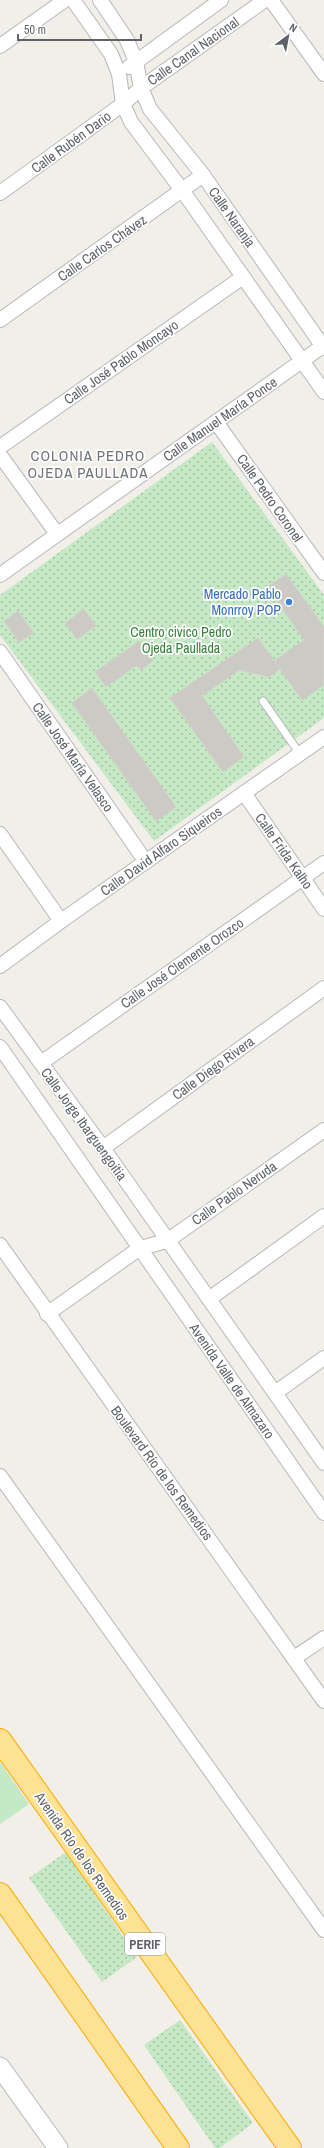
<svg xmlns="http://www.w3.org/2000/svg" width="324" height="2148" viewBox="0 0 324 2148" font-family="'Archivo Narrow',sans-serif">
	<defs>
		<pattern id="park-dots" width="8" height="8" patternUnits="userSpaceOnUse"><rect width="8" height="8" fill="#c5e8c5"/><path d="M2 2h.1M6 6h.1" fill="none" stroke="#a3c0a4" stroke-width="1.8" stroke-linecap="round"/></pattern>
	</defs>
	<rect width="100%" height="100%" fill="#f1efe8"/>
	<g fill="url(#park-dots)">
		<polygon points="212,442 324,595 324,718 154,841 0,635 0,595"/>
		<polygon points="66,1852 137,1957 102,1982 29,1878"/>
		<polygon points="180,2020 253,2123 220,2148 215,2148 144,2045"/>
	</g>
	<polygon fill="#c5e8c5" points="0,1762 29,1804 0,1824"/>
	<g fill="#cccac5" stroke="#d6d1c6">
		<polygon points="286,574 324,627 324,685 302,700 274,661 304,640 267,587"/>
		<polygon points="84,609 96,626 77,639 65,623"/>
		<polygon points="18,611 34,633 19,642 4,621"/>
		<polygon points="258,638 280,669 269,677 239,670 202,696 244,757 223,772 170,698"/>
		<polygon points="139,641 153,661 141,670 137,665 106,687 95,672"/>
		<polygon points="92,688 176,807 156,821 72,703"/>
	</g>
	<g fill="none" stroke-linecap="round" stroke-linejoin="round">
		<defs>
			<polyline id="lane" points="263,701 300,754"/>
			<g id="street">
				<polyline points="73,0 111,54 119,74 123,104 131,122 182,190 324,392"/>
				<polyline points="100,0 127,40 136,62 141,88 150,109 203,175 324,348"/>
				<polyline points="271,0 324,74"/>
				<polyline points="0,46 65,0"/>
				<polyline points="129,67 221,0"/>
				<polyline points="0,193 123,104 141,88 265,0"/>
				<polyline points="0,320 203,175"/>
				<polyline points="216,422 324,573"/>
				<polyline points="0,447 243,277"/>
				<polyline points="0,455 57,534"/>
				<polyline points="0,575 323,346"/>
				<polyline points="0,652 146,862"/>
				<polyline points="244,793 324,909"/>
				<polyline points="0,834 61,921"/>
				<polyline points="0,966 61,921 324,737"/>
				<polyline points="0,1007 103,1148 324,1463"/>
				<polyline points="0,1047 324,1513"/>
				<polyline points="41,1063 324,863"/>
				<polyline points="103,1148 324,988"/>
				<polyline points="0,1245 324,1701"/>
				<polyline points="209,1299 324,1216"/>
				<polyline points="47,1314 140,1248 167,1241 324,1130"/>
				<polyline points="275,1393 324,1358"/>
				<polyline points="0,1476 324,1930"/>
				<polyline points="294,1658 324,1638"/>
			</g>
			<polyline id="secondary" points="0,2067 58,2148"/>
			<g id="highway">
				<polyline points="0,1740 290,2148"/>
				<polyline points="0,1894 178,2148"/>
			</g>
		</defs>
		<use href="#lane" stroke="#b5b8bc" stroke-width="9"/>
		<use href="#street" stroke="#b5b8bc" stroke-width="16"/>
		<use href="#secondary" stroke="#b6babf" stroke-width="21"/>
		<use href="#highway" stroke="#f9ab00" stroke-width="24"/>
		<use href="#lane" stroke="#fff" stroke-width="7"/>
		<use href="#street" stroke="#fff" stroke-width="14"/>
		<use href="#secondary" stroke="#fff" stroke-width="19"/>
		<use href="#highway" stroke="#fde293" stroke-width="22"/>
	</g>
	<circle fill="#3f7fe0" stroke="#fff" stroke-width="1.5" cx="289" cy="602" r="4"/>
	<g text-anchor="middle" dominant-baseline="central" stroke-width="3.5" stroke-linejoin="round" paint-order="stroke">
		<rect fill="#fff" stroke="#8f9295" stroke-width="1" x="125" y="1933" width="40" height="22" rx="3"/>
		<g font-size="13" font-weight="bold" fill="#5f6368">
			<text x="145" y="1944">PERIF</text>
		</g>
		<g font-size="14" fill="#5f6368" stroke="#fff">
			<text transform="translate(193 51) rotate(-35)">Calle Canal Nacional</text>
			<text transform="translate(71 142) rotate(-36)">Calle Rubén Dario</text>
			<text transform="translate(232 217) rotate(55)">Calle Naranja</text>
			<text transform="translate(102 248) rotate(-35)">Calle Carlos Chávez</text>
			<text transform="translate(121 362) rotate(-35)">Calle José Pablo Moncayo</text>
			<text transform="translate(220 419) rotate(-35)">Calle Manuel María Ponce</text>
			<text transform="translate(270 498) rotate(55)">Calle Pedro Coronel</text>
			<text transform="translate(73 757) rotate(55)">Calle José María Velasco</text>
			<text transform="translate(161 851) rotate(-35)">Calle David Alfaro Siqueiros</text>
			<text transform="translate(284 851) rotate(55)">Calle Frida Kalho</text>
			<text transform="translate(182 963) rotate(-35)">Calle José Clemente Orozco</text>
			<text transform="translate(213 1068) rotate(-36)">Calle Diego Rivera</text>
			<text transform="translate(84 1124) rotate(54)">Calle Jorge Ibarguengoitia</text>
			<text transform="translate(234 1193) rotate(-35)">Calle Pablo Neruda</text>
			<text transform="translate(232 1381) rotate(55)">Avenida Valle de Almazaro</text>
			<text transform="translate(162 1473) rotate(54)">Boulevard Río de los Remedios</text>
			<text transform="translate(82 1856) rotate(55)">Avenida Río de los Remedios</text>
		</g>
		<g font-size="14" fill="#366cbe" stroke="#fff" text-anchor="end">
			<text x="281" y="594">Mercado Pablo<tspan x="281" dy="16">Monrroy POP</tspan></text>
		</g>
		<g font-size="14" fill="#348238" stroke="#fff">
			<text x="181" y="632">Centro civico Pedro<tspan x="181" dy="16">Ojeda Paullada</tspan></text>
		</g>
		<g font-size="15" letter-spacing="1" fill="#70757a" stroke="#fff">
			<text x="88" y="455">COLONIA PEDRO<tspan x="88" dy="17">OJEDA PAULLADA</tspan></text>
		</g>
	</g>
	<g transform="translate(288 36) rotate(32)" stroke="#ffffff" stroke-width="3" paint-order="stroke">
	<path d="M0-3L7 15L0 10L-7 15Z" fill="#5f6368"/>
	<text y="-6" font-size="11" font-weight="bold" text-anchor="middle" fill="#5f6368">N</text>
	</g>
	<path d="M18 34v6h123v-6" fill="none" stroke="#5f6368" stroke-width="2"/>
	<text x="24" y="34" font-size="12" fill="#5f6368" stroke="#ffffff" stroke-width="3" paint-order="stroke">50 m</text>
</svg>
